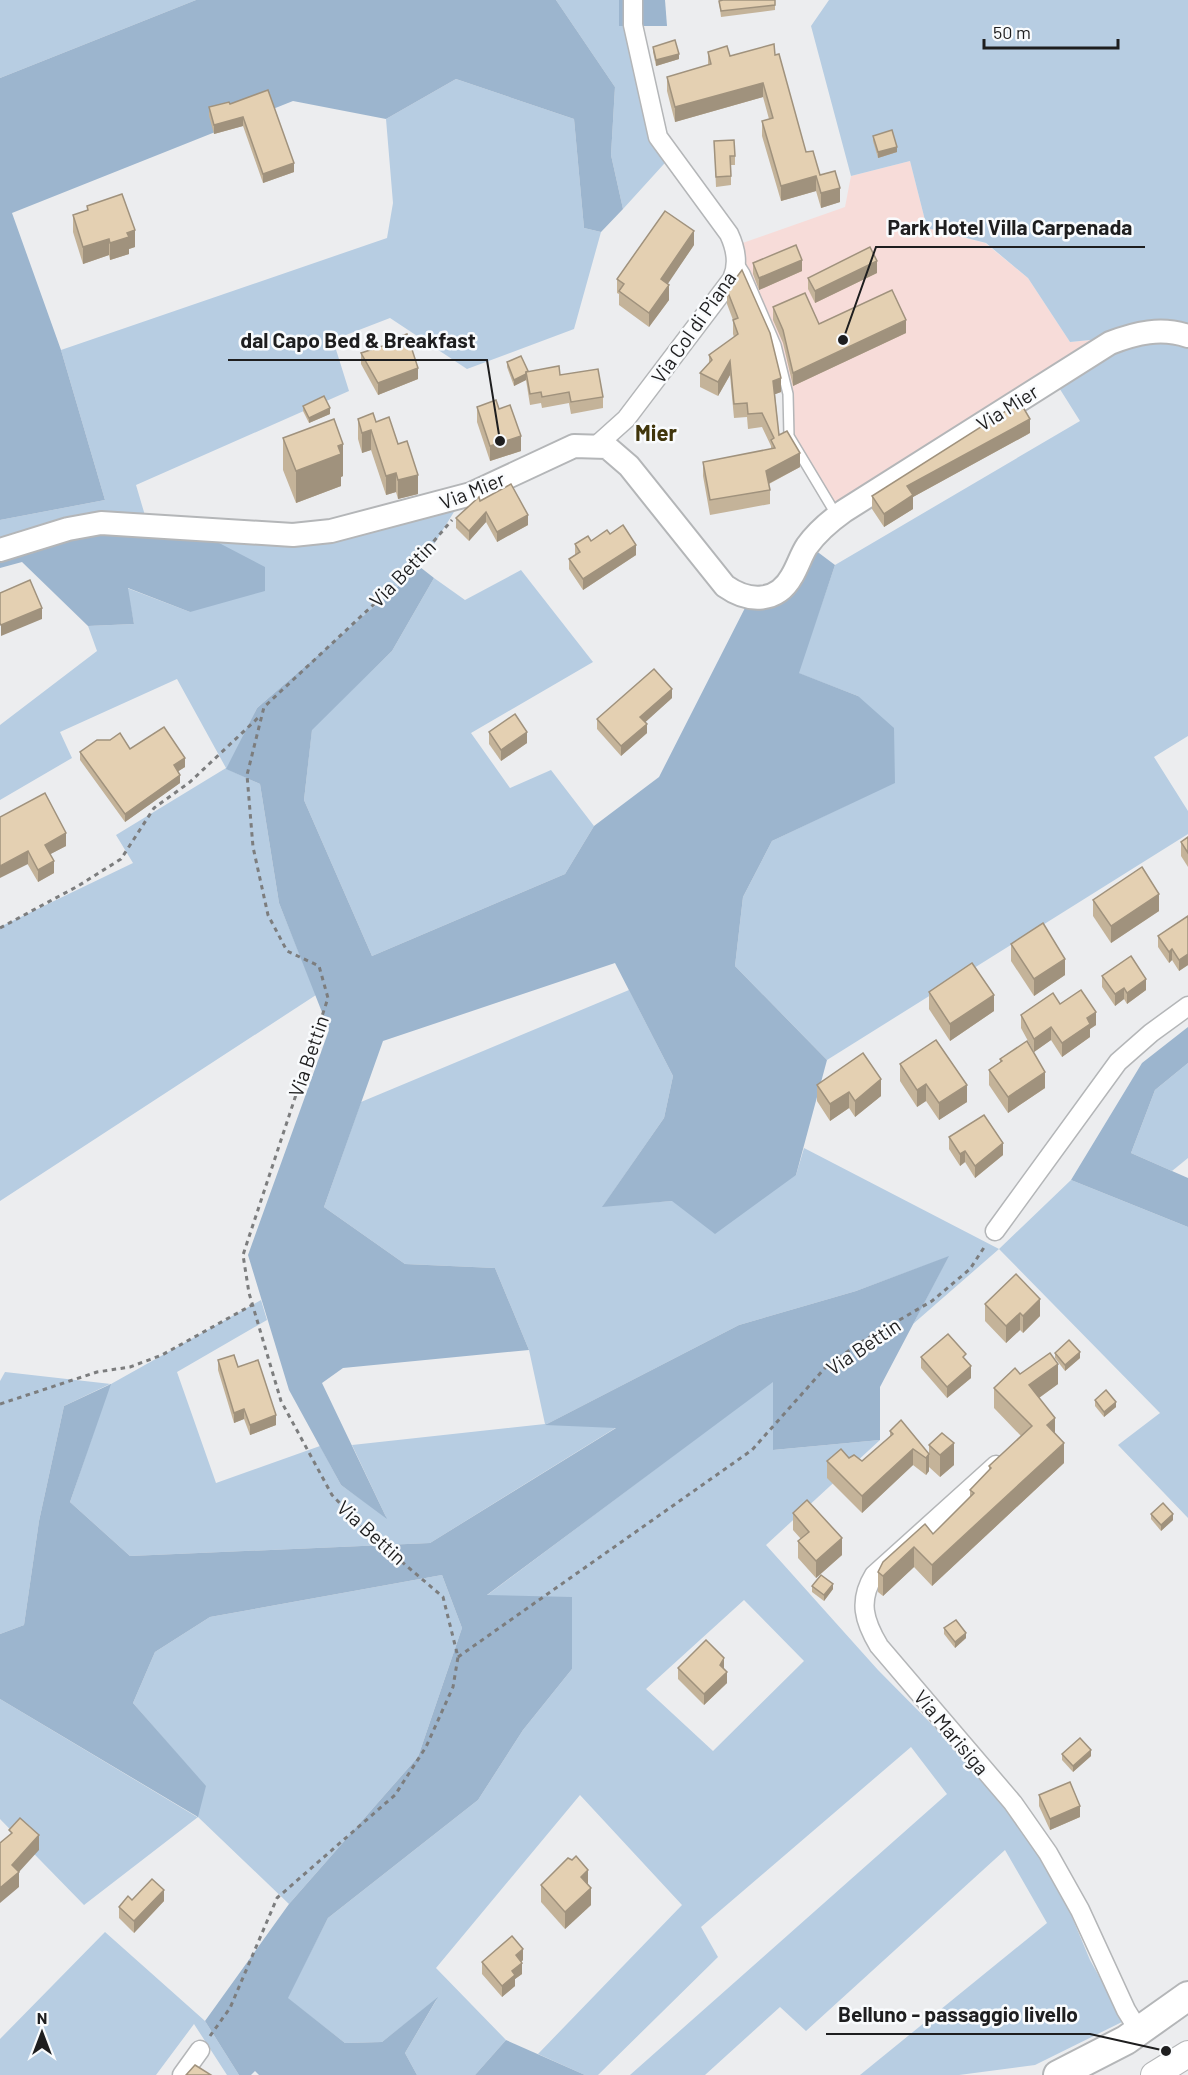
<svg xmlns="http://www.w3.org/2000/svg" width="1188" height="2075" viewBox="0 0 1188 2075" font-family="Barlow,sans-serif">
	<rect width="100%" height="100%" fill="#ecedef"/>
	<polygon fill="#f7dcd9" points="910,161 927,228 985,243 1028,278 1070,342 1113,338 834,515 785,434 784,393 737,245 845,207 851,176"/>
	<g fill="#b7cde2" fill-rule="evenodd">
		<polygon points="0,0 196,0 0,78"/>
		<polygon points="556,0 619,0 619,25 637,26 660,136 673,154 623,209 611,155 615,87"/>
		<polygon points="829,0 1188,0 1188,736 1154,757 1188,811 1188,834 827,1060 735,966 743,897 772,841 895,782 858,696 798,673 835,565 1080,421 1051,375 1111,338 1070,342 1028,278 986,243 927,228 910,161 851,176 811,26"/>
		<polygon points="456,79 574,119 584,228 601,232 574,329 467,369 390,318 333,340 349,391 136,485 149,529 0,558 0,520 105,500 61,350 387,238 393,203 386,119"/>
		<polygon points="457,507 420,567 257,708 227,769 260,784 279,903 316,995 0,1201 0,927 133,863 116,835 226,768 177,679 60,732 72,758 0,800 0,725 97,651 88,626 134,624 127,588 190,612 198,532 311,539"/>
		<polygon points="521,570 593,662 471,733 510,788 551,770 594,826 565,874 372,956 304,800 312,729 392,651 434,578 465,600"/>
		<polygon points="629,990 673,1076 664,1118 603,1206 672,1201 796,1175 804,1148 999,1249 1071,1180 1188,1227 1188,1518 1118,1445 1160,1413 999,1249 913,1324 948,1257 856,1291 739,1325 547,1424 617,1427 430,1543 130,1556 70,1502 110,1384 64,1406 39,1521 24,1625 0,1634 0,1381 5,1372 111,1384 261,1300 267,1320 177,1372 216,1483 320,1446 341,1485 386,1517 352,1445 545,1424 529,1350 495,1268 405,1264 324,1207 361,1102"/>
		<polygon points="1188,1063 1188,1158 1172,1171 1131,1153 1155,1090"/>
		<path d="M 773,1381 L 773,1450 L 880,1440 L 766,1545 L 878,1670 L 970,1763 L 1049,1862 L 1090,1960 L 1124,2021 L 1035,2065 L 959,2075 L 860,2075 L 1047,1923 L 1005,1850 L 806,2031 L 780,2007 L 705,2075 L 630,2075 L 947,1794 L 911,1747 L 701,1927 L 718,1957 L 598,2075 L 585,2075 L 538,2054 L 682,1905 L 580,1795 L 436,1968 L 506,2040 L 475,2075 L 417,2075 L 405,2053 L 437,1999 L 382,2042 L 345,2043 L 287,1998 L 328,1918 L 478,1800 L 523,1730 L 572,1669 L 486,1596 ZM 744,1600 L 804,1661 L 713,1751 L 646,1689 Z"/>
		<polygon points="442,1575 462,1628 418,1757 289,1904 198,1817 84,1905 0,1819 0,1699 197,1817 205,1786 133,1703 155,1652 210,1617"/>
		<polygon points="105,1932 205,2021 239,2075 227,2075 194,2024 156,2075 0,2075 0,2039"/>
	</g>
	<g fill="#9cb5ce">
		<polygon points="196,0 556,0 615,87 611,155 623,209 601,232 584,228 574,119 456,79 386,119 293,101 12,213 61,350 105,500 0,520 0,78"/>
		<polygon points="619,0 665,0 667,26 619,26"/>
		<polygon points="114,527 198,532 265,567 265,591 190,612 128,588 134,624 88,626 22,562 0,568 0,558"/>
		<polygon points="811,547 835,565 799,673 858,696 894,728 895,783 772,841 743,897 735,966 827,1060 796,1175 715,1234 672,1201 602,1207 664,1118 673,1076 615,963 383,1041 324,1207 405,1264 495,1268 529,1350 343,1368 322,1383 387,1519 341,1485 289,1390 248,1255 329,1030 279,903 260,784 226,769 257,708 420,567 434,578 392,651 312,730 304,800 372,956 565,874 594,826 659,777 748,602 774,600"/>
		<polygon points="1188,1027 1188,1063 1155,1090 1131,1153 1188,1178 1188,1227 1071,1180 1142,1063"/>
		<polygon points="949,1256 880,1387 880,1440 773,1450 773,1382 487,1595 572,1597 572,1669 523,1730 478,1800 328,1918 288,1998 345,2043 382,2042 438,1997 405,2053 417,2075 259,2075 255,2071 251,2075 239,2075 205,2021 289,1904 418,1757 462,1628 442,1575 210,1617 155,1652 133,1703 206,1786 198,1817 0,1699 0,1634 24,1625 39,1521 64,1406 111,1384 70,1502 130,1556 430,1543 616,1428 545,1425 739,1325 856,1291"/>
		<polygon points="506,2040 585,2075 475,2075"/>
	</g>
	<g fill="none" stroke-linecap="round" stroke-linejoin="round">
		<defs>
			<polyline id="service" points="738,262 745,273 776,345 788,394 789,436 837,516"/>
			<g id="minor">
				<path d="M 597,445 L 626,419 L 732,279 C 739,264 736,249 729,234 L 658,137 L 633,25 L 633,0"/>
				<polyline points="995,1231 1118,1062 1151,1033 1188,1006"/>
				<path d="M 996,1465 L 874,1575 C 858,1601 864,1621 879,1646 L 1013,1803 L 1048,1853 L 1080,1910 L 1126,2010 L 1139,2031"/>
				<polyline points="182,2075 200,2050"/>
			</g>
			<path id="tertiary" d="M 0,550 L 68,529 L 101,523 L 293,535 L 331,531 L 471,494 L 574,446 L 607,447 L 629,466 L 725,586 C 749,603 777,603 792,576 C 798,566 801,555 807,546 C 817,532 830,521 844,511 L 1110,343 C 1136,333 1161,327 1188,336"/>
			<polyline id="secondary" points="1154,2075 1188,2054"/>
			<polyline id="primary" points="1058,2075 1126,2040 1188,1996"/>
		</defs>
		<use href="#service" stroke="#b4b6b8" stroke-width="12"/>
		<use href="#minor" stroke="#b4b6b8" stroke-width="21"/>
		<use href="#tertiary" stroke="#b4b6b8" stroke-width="26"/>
		<use href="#secondary" stroke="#b4b6b8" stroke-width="28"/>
		<use href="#primary" stroke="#b4b6b8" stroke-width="32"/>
		<g stroke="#7c7d7e" stroke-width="3" stroke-dasharray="4.5 4.5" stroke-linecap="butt">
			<polyline points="0,928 78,886 121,859 154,808 190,782 260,716"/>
			<polyline points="0,1404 97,1372 130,1367 162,1355 252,1305"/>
			<polyline points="458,1657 752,1450 825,1368 858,1344 932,1301 970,1269 985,1246"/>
			<polyline points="210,2036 230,2008 277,1898 395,1795 426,1747 453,1687 458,1657 443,1597 368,1533 332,1495 281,1401 249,1293 243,1255 328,998 319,966 287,951 268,915 253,847 247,775 264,707 402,578 452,520"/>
		</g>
		<use href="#service" stroke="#fff" stroke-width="9"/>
		<use href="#minor" stroke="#fff" stroke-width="18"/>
		<use href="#tertiary" stroke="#fff" stroke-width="22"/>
		<use href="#secondary" stroke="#fff" stroke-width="26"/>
		<use href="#primary" stroke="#fff" stroke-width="28"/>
	</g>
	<g fill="#c4b399">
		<polygon points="719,1 775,5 775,10 721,17"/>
		<polygon points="653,47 679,59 656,66 653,52"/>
		<polygon points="708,52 730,56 775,55 806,152 820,175 840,202 821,208 816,191 781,201 762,136 762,121 769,119 763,97 675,122 667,91 667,77 708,65"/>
		<polygon points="230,104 294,172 263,183 243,126 214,134 209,116 209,107"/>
		<polygon points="873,136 897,152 878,158 873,141"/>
		<polygon points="714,141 735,156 735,165 731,165 731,185 716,187"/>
		<polygon points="87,206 135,247 129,249 129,254 110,260 109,255 83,264 73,232 73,215 87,211"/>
		<polygon points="694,245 667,284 669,300 649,327 619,305 619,294 617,293 617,279"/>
		<polygon points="753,263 802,271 759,290 753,274"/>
		<polygon points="877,273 815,303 808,289 808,278"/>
		<polygon points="727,290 781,392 775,394 779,435 800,467 769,484 770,490 770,504 710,515 703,476 703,462 771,449 771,446 762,427 748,429 747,417 734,418 730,375 718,396 700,387 700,373 709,363 709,355 734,337 733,334 733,320 727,304"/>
		<polygon points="773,307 819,324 906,333 793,386 783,343 773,320"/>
		<polygon points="361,353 418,379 378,395 361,364"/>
		<polygon points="507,362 528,371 560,375 603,397 603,408 571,414 569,403 542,408 541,403 530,405 526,380 514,386 507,367"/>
		<polygon points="303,406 330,414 309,423 303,411"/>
		<polygon points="477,407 499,409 521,451 490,461 477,422"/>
		<polygon points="358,419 376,422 398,444 418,494 398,499 396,492 386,495 371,450 362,453 358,439"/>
		<polygon points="1030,433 913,497 913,509 884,527 872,509 872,496"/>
		<polygon points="283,438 343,476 341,477 341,486 296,503 283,470"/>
		<polygon points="480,501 528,525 497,542 486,522 469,541 456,528 456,518"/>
		<polygon points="610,534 636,555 583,590 569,569 569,559 575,555 575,544 591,541"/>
		<polygon points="672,698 645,722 647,733 621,756 597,729 597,719"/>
		<polygon points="489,732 527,743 501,761 489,744"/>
		<polygon points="130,749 185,767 178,771 180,783 125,822 80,760 80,752"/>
		<polygon points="0,817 66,846 50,854 54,873 38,882"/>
		<polygon points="1188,837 1188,867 1181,856 1181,842"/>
		<polygon points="1093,900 1159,911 1111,943 1093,916"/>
		<polygon points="1188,916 1188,965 1179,971 1172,960 1169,963 1158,947 1158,936"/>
		<polygon points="1011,944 1065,975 1034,996 1011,961"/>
		<polygon points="1102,976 1146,990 1127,1004 1124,999 1115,1006 1102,987"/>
		<polygon points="929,992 994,1011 950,1041 929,1009"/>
		<polygon points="1060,1004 1096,1025 1090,1029 1090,1037 1062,1057 1051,1040 1034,1052 1021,1028 1021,1015"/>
		<polygon points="1000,1059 1045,1088 1008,1113 989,1085 989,1070 1000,1062"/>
		<polygon points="900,1064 967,1102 939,1120 926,1101 917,1107 900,1081"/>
		<polygon points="817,1085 881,1096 855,1117 849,1108 830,1121 817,1101"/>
		<polygon points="949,1137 1003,1155 975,1178 965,1162 960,1166 949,1149"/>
		<polygon points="985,1304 1040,1316 1023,1333 1020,1330 1006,1343 985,1321"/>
		<polygon points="1055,1353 1080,1358 1065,1371 1055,1358"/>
		<polygon points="921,1357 966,1361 971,1378 947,1398 921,1368"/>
		<polygon points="218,1360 238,1367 276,1425 250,1435 244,1419 234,1423 218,1370"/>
		<polygon points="1020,1374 1058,1384 1039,1398 1055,1433 1064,1463 932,1586 914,1567 883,1596 878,1592 878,1572 933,1534 970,1497 970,1490 989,1470 989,1466 1021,1436 994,1408 994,1388"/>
		<polygon points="1095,1400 1116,1407 1104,1417 1095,1406"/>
		<polygon points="890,1431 929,1454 929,1445 954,1465 940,1477 929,1467 929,1471 926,1475 913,1465 862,1513 827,1478 827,1461 849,1458 862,1461 890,1437"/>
		<polygon points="793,1513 842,1555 816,1578 798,1558 798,1541 801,1539 793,1530"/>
		<polygon points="1151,1514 1173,1520 1161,1531 1151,1519"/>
		<polygon points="812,1586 833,1589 824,1601 812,1592"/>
		<polygon points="944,1628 966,1638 955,1648 944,1634"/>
		<polygon points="678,1668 724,1669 727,1683 704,1705 678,1679"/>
		<polygon points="1062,1754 1091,1756 1073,1772 1062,1760"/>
		<polygon points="1039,1795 1080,1817 1050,1830 1039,1806"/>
		<polygon points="541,1885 588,1885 591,1905 565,1929 541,1902"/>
		<polygon points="132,1900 164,1901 134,1933 119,1918 119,1907"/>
		<polygon points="523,1960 521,1962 522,1974 515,1979 515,1986 502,1997 482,1974 482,1962"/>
	</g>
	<g fill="#a0927d">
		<polygon points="679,54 679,59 656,66 656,60"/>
		<polygon points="763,83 763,97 675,122 675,107"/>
		<polygon points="243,117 243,126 214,134 214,125"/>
		<polygon points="897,147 897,152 878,158 878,152"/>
		<polygon points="294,163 294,172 263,183 263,174"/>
		<polygon points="816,176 816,191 781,201 781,186"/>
		<polygon points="840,188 840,202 821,208 821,193"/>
		<polygon points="135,230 135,247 129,249 129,254 110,260 110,243 127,233"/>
		<polygon points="694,231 694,245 661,294 661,279"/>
		<polygon points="109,239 109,255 83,264 83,247"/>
		<polygon points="802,260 802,271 759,290 759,278"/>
		<polygon points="877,261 877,273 815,303 815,291"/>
		<polygon points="669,285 669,300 649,327 649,313"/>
		<polygon points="906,320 906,333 793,386 793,373"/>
		<polygon points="730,361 730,375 718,396 718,382"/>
		<polygon points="418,368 418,379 378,395 378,383"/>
		<polygon points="526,374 526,380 514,386 514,380"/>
		<polygon points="781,378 781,392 773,395 773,381"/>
		<polygon points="330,408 330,414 309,423 309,418"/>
		<polygon points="1030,419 1030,433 913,497 913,509 884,527 884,514 907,486"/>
		<polygon points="371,430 371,450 362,453 362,433"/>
		<polygon points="521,436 521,451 490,461 490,446"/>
		<polygon points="343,444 343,476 341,477 341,486 296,503 296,471 338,446"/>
		<polygon points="800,453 800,467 766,485 766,471"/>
		<polygon points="396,473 396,492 386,495 386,476"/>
		<polygon points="418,475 418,494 398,499 398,480"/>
		<polygon points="486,512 486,522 469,541 469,531"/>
		<polygon points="528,515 528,525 497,542 497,532"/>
		<polygon points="636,545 636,555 583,590 583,579"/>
		<polygon points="42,608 42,619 1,636 1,625"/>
		<polygon points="672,689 672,698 640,727 640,717"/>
		<polygon points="647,724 647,733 621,756 621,746"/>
		<polygon points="527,732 527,743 501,761 501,750"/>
		<polygon points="185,758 185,767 174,774 174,765"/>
		<polygon points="180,775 180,783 125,822 125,814"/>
		<polygon points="66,833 66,846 45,857 45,845"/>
		<polygon points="28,851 28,864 0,878 0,866"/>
		<polygon points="54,861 54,873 38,882 38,870"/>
		<polygon points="1159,894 1159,911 1111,943 1111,926"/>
		<polygon points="1172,949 1172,960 1169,963 1169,952"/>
		<polygon points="1188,954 1188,965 1179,971 1179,960"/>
		<polygon points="1065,959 1065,975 1034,996 1034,979"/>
		<polygon points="1146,979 1146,990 1127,1004 1127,993"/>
		<polygon points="1124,988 1124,999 1115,1006 1115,994"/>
		<polygon points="994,995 994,1011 950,1041 950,1024"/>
		<polygon points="1096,1012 1096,1025 1090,1029 1090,1037 1062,1057 1062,1043 1087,1018"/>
		<polygon points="1051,1027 1051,1040 1034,1052 1034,1039"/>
		<polygon points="1045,1072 1045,1088 1008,1113 1008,1097"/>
		<polygon points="881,1079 881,1096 855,1117 855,1101"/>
		<polygon points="926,1084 926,1101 917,1107 917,1090"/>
		<polygon points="967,1085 967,1102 939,1120 939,1103"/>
		<polygon points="849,1092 849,1108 830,1121 830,1104"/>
		<polygon points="1003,1143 1003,1155 975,1178 975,1166"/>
		<polygon points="965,1151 965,1162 960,1166 960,1154"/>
		<polygon points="1040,1299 1040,1316 1023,1333 1023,1316"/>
		<polygon points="1020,1313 1020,1330 1006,1343 1006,1326"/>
		<polygon points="1080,1352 1080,1358 1065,1371 1065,1365"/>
		<polygon points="1058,1364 1058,1384 1029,1405 1029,1385"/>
		<polygon points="971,1366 971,1378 947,1398 947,1387"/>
		<polygon points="1116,1402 1116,1407 1104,1417 1104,1412"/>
		<polygon points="244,1409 244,1419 234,1423 234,1413"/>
		<polygon points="276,1415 276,1425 250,1435 250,1425"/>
		<polygon points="1055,1418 1055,1438 1047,1425"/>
		<polygon points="954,1443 954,1465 940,1477 940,1455"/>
		<polygon points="1064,1443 1064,1463 932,1586 932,1565"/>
		<polygon points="913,1449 913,1465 862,1513 862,1496"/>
		<polygon points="929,1454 929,1471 926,1475 926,1458"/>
		<polygon points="1173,1514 1173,1520 1161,1531 1161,1525"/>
		<polygon points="842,1538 842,1555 816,1578 816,1561"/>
		<polygon points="914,1547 914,1567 883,1596 883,1576"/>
		<polygon points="833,1584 833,1589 824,1601 824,1595"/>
		<polygon points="966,1633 966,1638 955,1648 955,1642"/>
		<polygon points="724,1658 724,1669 720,1665"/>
		<polygon points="727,1672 727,1683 704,1705 704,1694"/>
		<polygon points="1091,1750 1091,1756 1073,1772 1073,1766"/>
		<polygon points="1080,1806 1080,1817 1050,1830 1050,1819"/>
		<polygon points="39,1835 39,1850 19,1872 19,1887 0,1903 0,1888 12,1865"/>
		<polygon points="588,1870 588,1887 581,1877"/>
		<polygon points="591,1888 591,1905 565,1929 565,1912"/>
		<polygon points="164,1890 164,1901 134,1933 134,1921"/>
		<polygon points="523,1949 523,1960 516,1967 516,1955"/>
		<polygon points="522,1963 522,1974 515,1979 515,1986 502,1997 502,1986 512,1971"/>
	</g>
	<g fill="#e4d0b2" stroke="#a0927d" stroke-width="1.5">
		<polygon points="723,0 775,0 775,5 721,11 719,1"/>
		<polygon points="675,40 679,54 656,60 653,47"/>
		<polygon points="774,44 775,55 779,54 806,152 813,151 820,175 835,171 840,188 821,193 816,176 781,186 762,121 773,118 763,83 675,107 667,77 711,64 708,52 727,46 730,56"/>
		<polygon points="268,90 294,163 263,174 243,117 214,125 209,107 229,102 230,104"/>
		<polygon points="892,130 897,147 878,152 873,136"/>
		<polygon points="734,140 735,156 730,156 731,176 716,177 714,141"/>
		<polygon points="122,194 135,230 127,233 129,237 110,243 109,239 83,247 73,215 88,210 87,206"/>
		<polygon points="665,211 694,231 661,279 669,285 649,313 619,291 624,284 617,279"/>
		<polygon points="796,245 802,260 759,278 753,263"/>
		<polygon points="870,247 877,261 815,291 808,278"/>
		<polygon points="742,270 770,333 781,378 773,381 779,435 787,431 800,453 766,471 770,490 710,500 703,462 775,448 771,440 774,438 762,413 748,414 747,403 734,404 730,361 718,382 700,373 712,360 709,355 738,334 733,320 738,318 727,290"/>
		<polygon points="892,290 906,320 793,373 783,330 773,307 805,293 819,324"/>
		<polygon points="407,334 418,368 378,383 361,353 389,344 389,340"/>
		<polygon points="521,356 528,371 526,372 526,374 514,380 507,362"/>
		<polygon points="559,366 560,375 598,369 603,397 571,402 569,392 542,397 541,392 530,394 526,372"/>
		<polygon points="324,396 330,408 309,418 303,406"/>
		<polygon points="496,400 499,409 510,405 521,436 490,446 477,407"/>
		<polygon points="1020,402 1030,419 907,486 913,495 884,514 872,496"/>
		<polygon points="373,413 376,422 389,417 398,444 407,441 418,475 398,480 396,473 386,476 371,430 362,433 358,419"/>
		<polygon points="334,419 343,444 338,446 341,454 296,471 283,438"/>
		<polygon points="511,484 528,515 497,532 486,512 469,531 456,518 479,497 480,501"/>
		<polygon points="623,525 636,545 583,579 569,559 580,552 575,544 588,536 591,541 607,530 610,534"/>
		<polygon points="30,580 42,608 1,625 0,623 0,593"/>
		<polygon points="654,669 672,689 640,717 647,724 621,746 597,719"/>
		<polygon points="515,714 527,732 501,750 489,732"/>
		<polygon points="164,727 185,758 174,765 180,775 125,814 80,752 97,740 110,740 120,733 130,749"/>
		<polygon points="45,793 66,833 45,845 54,861 38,870 28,851 0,866 0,817"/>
		<polygon points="1188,837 1188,853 1181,842"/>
		<polygon points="1142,867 1159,894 1111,926 1093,900"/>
		<polygon points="1188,916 1188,954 1179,960 1172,949 1169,952 1158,936"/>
		<polygon points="1043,923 1065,959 1034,979 1011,944"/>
		<polygon points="1131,956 1146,979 1127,993 1124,988 1115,994 1102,976"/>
		<polygon points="972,963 994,995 950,1024 929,992"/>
		<polygon points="1081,990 1096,1012 1087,1018 1090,1024 1062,1043 1051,1027 1034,1039 1021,1015 1053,993 1060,1004"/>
		<polygon points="936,1040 967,1085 939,1103 926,1084 917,1090 900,1064"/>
		<polygon points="1027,1041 1045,1072 1008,1097 989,1070 1002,1061 1000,1059"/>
		<polygon points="863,1053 881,1079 855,1101 849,1092 830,1104 817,1085"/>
		<polygon points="984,1115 1003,1143 975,1166 965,1151 960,1154 949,1137"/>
		<polygon points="1016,1274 1040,1299 1023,1316 1020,1313 1006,1326 985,1304"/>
		<polygon points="948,1334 966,1354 963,1357 971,1366 947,1387 921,1357"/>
		<polygon points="1069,1340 1080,1352 1065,1365 1055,1353"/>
		<polygon points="1050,1353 1058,1364 1029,1385 1055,1418 1047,1425 1064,1443 932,1565 914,1547 883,1576 878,1572 883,1562 925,1524 933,1534 974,1493 970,1490 991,1468 989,1466 1032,1426 994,1388 1015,1368 1020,1374"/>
		<polygon points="234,1355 238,1367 258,1360 276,1415 250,1425 244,1409 234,1413 218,1360"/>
		<polygon points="1106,1390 1116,1402 1104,1412 1095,1400"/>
		<polygon points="901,1420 929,1454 926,1458 913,1449 862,1496 827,1461 841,1449 849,1458 854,1455 862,1461 893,1434 890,1431"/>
		<polygon points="942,1433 954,1443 940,1455 929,1445"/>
		<polygon points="807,1500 842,1538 816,1561 798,1541 809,1532 793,1513"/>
		<polygon points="1163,1503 1173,1514 1161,1525 1151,1514"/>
		<polygon points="821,1575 833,1584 824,1595 812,1586"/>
		<polygon points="956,1620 966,1633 955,1642 944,1628"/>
		<polygon points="706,1640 724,1658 720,1665 727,1672 704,1694 678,1668"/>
		<polygon points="1080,1738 1091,1750 1073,1766 1062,1754"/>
		<polygon points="1070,1782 1080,1806 1050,1819 1039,1795"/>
		<polygon points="20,1818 39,1835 12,1865 19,1872 0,1888 0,1843 12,1833 9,1830"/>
		<polygon points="576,1856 588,1870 581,1877 591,1888 565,1912 541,1885 568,1858 572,1860"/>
		<polygon points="152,1879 164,1890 134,1921 119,1907 128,1896 132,1900"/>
		<polygon points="512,1936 523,1949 516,1955 522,1963 512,1971 515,1975 502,1986 482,1962"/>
		<polygon points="195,2065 211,2075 186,2075"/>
	</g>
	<g text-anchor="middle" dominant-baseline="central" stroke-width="5" stroke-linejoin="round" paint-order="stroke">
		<g font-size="20" fill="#1e1e1f" stroke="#f9fbfd">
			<text transform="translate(693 327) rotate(-55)">Via Col di Piana</text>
			<text transform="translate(1007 407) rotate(-32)">Via Mier</text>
			<text transform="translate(472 490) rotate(-22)">Via Mier</text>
			<text transform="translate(402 573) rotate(-46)">Via Bettin</text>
			<text transform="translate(308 1056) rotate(-71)">Via Bettin</text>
			<text transform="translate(863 1346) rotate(-34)">Via Bettin</text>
			<text transform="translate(372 1532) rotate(42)">Via Bettin</text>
			<text transform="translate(952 1732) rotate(50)">Via Marisiga</text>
		</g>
		<g font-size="22" font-weight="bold" fill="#40350b" stroke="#f9fbfd">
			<text x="656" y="432">Mier</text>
		</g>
	</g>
	<path fill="none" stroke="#1e1e1f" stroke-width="2" d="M843 340L876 247H1145M500 441L487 360H228M1166 2051L1090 2034H826"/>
	<g fill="#1e1e1f" stroke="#f9fbfd" stroke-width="2">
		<circle cx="843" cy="340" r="6"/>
		<circle cx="500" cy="441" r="6"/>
		<circle cx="1166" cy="2051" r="6"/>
	</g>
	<g font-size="21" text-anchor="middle" font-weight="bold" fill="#1e1e1f" stroke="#f9fbfd" stroke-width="5" stroke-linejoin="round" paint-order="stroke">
		<text x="1010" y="235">Park Hotel Villa Carpenada</text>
		<text x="358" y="348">dal Capo Bed &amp; Breakfast</text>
		<text x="958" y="2022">Belluno - passaggio livello</text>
	</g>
	<g transform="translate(42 2033)" stroke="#f9fbfd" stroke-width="4.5" paint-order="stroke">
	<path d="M0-4.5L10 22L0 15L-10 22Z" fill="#1e1e1f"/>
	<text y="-9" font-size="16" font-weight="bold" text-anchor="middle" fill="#1e1e1f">N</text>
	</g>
	<path d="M984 39v9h134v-9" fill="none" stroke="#1e1e1f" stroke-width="3"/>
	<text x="993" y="39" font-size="18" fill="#1e1e1f" stroke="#f9fbfd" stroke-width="4.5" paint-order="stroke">50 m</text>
</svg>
